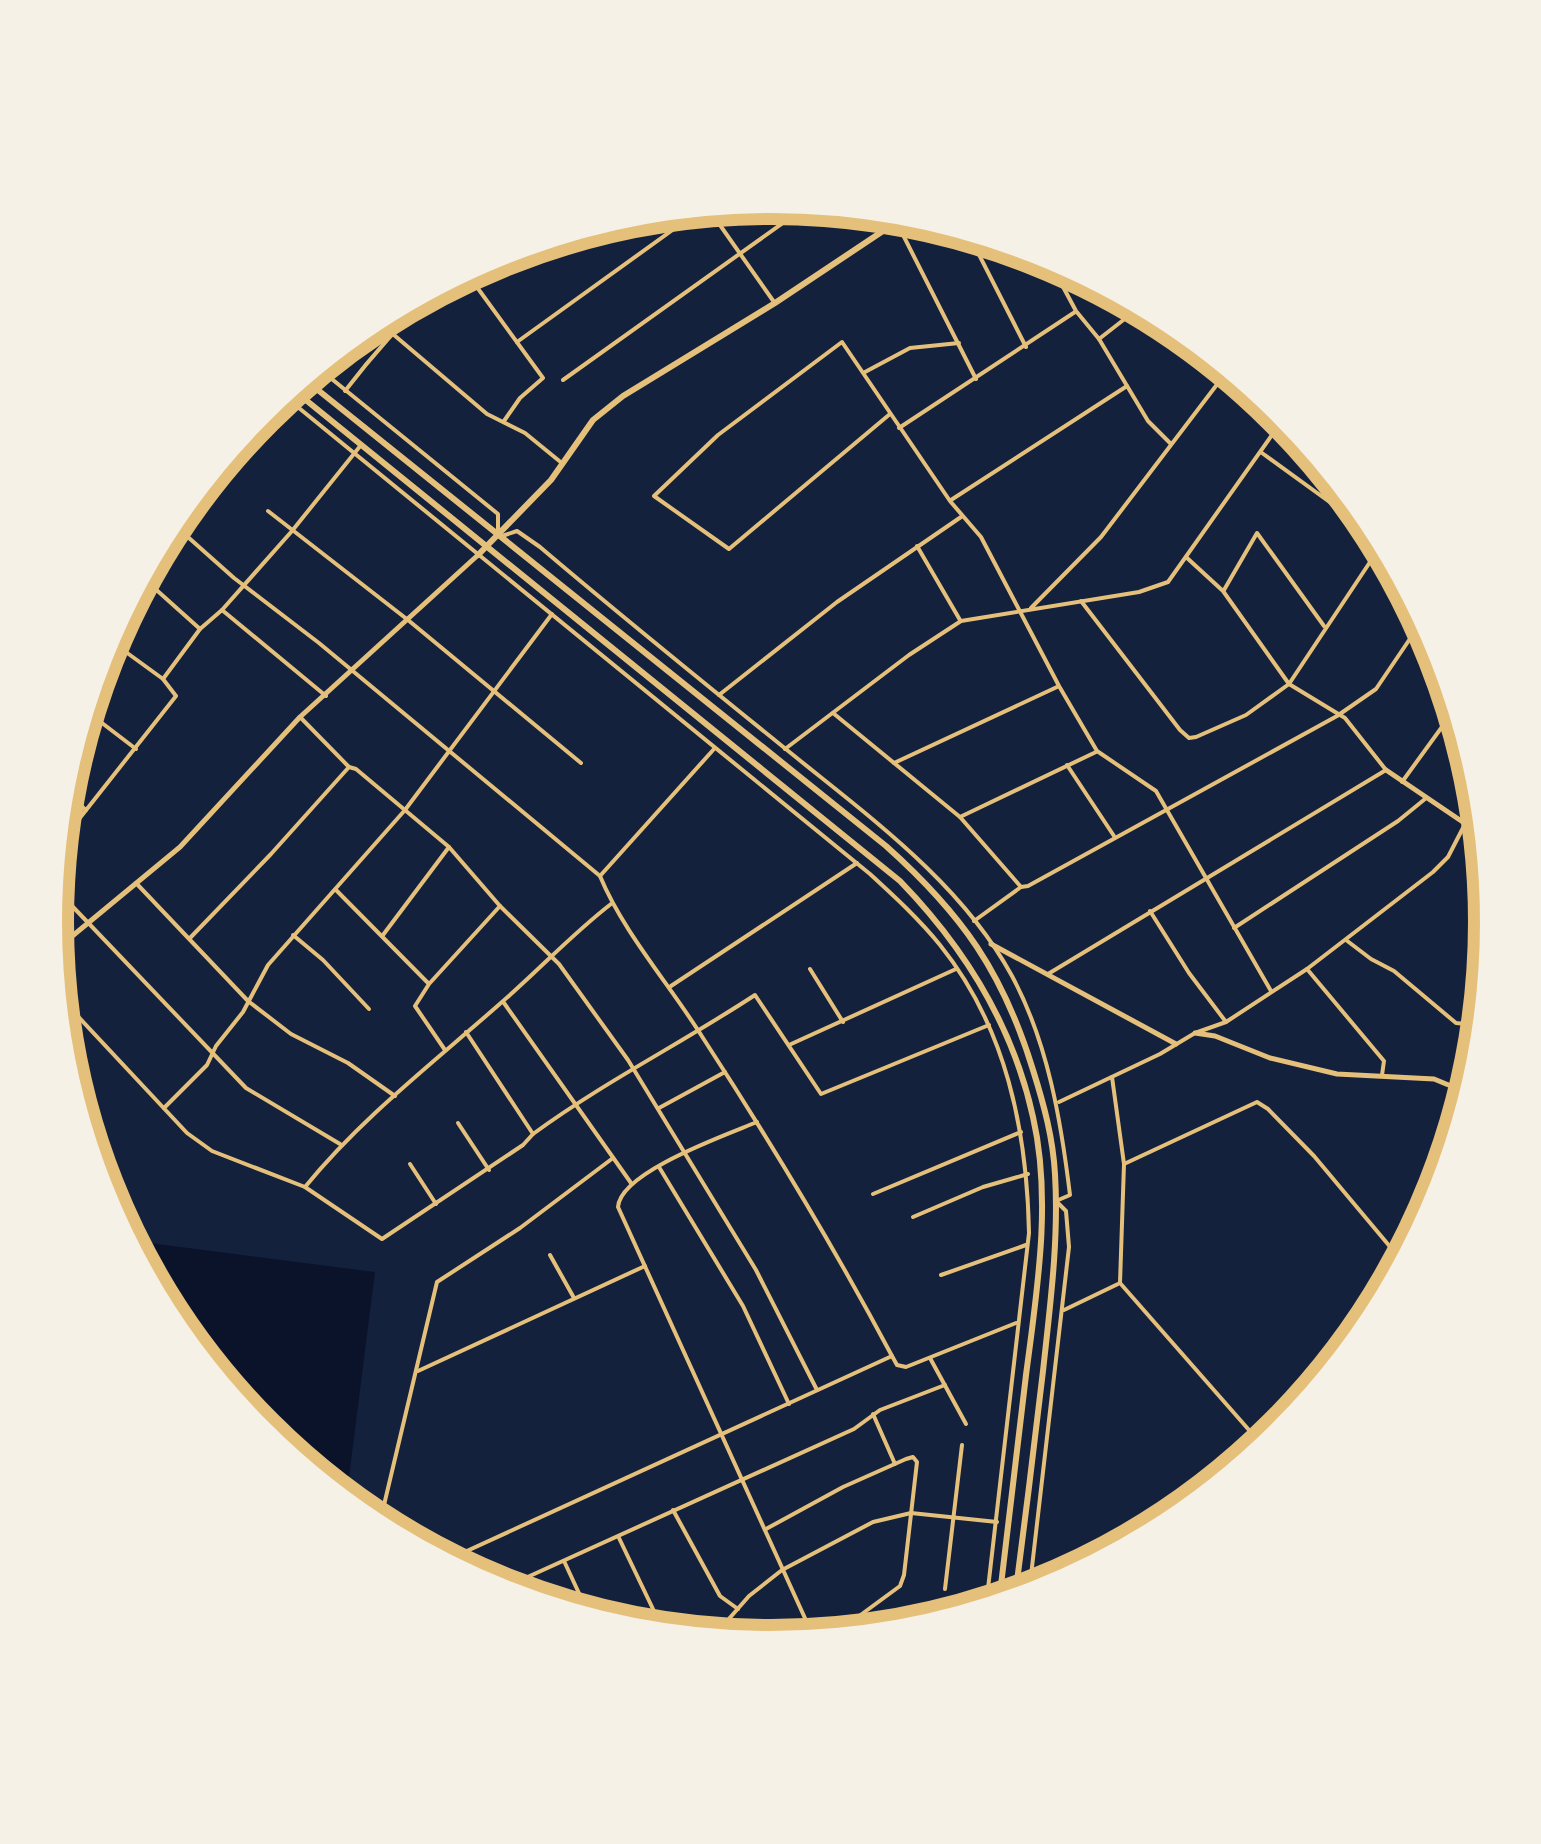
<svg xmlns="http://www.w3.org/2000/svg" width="1541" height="1844" viewBox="0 0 1541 1844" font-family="'PT Sans',sans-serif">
	<rect width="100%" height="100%" fill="#14213d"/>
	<polygon fill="#0b132b" points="127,1240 375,1272 346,1501 261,1431 171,1322"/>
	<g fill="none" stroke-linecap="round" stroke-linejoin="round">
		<g stroke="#e5c07b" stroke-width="4">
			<polyline points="708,208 774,302"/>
			<polyline points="897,223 976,379"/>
			<polyline points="968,233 1026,347"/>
			<polyline points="1047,257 1076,311 1099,339 1148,421 1170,443"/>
			<polyline points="466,272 543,378 520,398 504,421"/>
			<polyline points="1065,287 1081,275"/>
			<polyline points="394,335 487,414 525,433 563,464"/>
			<polyline points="1099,339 1140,307"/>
			<polyline points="517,342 703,208"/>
			<polyline points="317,367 498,514 498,531"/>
			<polyline points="865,372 910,348 959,343"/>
			<polyline points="563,380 808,205"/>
			<path d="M 345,391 C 374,353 405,319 438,287"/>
			<path d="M 283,395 L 870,874 C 894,896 919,919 940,945 C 1006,1027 1027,1130 1029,1233 L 986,1606"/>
			<polyline points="890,414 729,549 654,496 718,435 842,342 950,501 981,537 1059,686 1097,751 1156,791 1271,991"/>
			<polyline points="899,428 1075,312"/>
			<polyline points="1262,453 1331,503 1371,524"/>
			<polyline points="951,500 1127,386"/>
			<polyline points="268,511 408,620 581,763"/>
			<path d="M 180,530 L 234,578 L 319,643 L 600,876 C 623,932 670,985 703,1038 C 770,1141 834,1247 892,1356 L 445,1561"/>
			<path d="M 502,536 L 517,531 L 540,547 C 621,616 704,683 787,750 C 868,816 961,882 1012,976 C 1048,1043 1061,1121 1070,1195 L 1056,1201 L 1066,1211 L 1069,1247 L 1029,1593"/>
			<polyline points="917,546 960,620"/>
			<polyline points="142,577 200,629"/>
			<polyline points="1224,590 1257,533 1324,626"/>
			<polyline points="1081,601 1180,730 1189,738 1196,737 1246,715 1289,684 1382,544"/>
			<polyline points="1031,608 1101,537 1228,370"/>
			<polyline points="222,610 326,696"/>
			<polyline points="163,679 200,629 222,610 292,531 361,445"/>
			<polyline points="719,695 837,602 961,517"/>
			<polyline points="85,710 136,749"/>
			<polyline points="833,713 960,817 1021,887 1028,886 1337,716 1376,689 1422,621"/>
			<polyline points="300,717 349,767 356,769 449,847 500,906 559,964 628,1060 756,1270 817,1390"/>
			<polyline points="785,749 909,655 961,621 1139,592 1168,582 1284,418"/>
			<polyline points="894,763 1057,687"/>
			<polyline points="1067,765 1114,836"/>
			<polyline points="1402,782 1455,709"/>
			<polyline points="63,790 86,810"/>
			<polyline points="960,817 1096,752"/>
			<polyline points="57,847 176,696 163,679 108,639"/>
			<polyline points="600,876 714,749"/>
			<polyline points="136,883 248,1001 291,1034 348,1063 395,1096"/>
			<polyline points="53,886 246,1088 340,1144"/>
			<polyline points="336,890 428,983"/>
			<polyline points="1150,911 1189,973 1226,1022"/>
			<polyline points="974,921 1021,887"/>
			<polyline points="1234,928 1398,821 1425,799"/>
			<polyline points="293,935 323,960 369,1009"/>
			<polyline points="383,935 449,847"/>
			<polyline points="190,938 271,854 349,767"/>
			<polyline points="1346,940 1371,959 1394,971 1456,1023 1466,1024 1484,998"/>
			<polyline points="810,969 843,1022"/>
			<polyline points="1307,969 1384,1061 1382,1075"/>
			<polyline points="1048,974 1386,770 1345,718 1289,684 1223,591 1186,557"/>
			<polyline points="671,986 857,863"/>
			<polyline points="57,994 187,1133 212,1151 305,1187 382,1239 523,1145 533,1134 466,1032"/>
			<polyline points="504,1003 631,1183"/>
			<polyline points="789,1045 956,969"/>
			<polyline points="445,1050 415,1006 429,984 500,906"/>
			<polyline points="1112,1077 1124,1164 1120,1283 1263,1446"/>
			<polyline points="1059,1102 1160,1054 1195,1033 1226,1022 1307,969 1433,872 1448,857 1465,824"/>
			<polyline points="164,1108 207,1065 216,1046 243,1012 268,965 405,810 552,614"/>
			<polyline points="659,1108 725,1072"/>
			<polyline points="80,1116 82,1118"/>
			<path d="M 757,1122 C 726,1135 620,1172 618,1207 L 814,1638"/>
			<polyline points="458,1123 489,1170"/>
			<path d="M 533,1134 C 604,1082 682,1043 755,995 L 821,1094 L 989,1025"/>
			<polyline points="410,1164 436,1204"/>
			<polyline points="1124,1164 1257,1102 1268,1109 1314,1156 1402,1261"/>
			<polyline points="659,1167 743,1306 789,1404"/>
			<path d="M 305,1187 C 361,1118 434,1062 502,1002 C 539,970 572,934 611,904"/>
			<polyline points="873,1194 1021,1132"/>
			<polyline points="913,1217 983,1187 1028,1174"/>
			<polyline points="550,1255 574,1298"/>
			<polyline points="941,1275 1026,1245"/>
			<polyline points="1064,1310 1118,1284"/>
			<polyline points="892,1356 897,1365 906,1367 1016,1323"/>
			<polyline points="930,1358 966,1424"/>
			<polyline points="418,1371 645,1266"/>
			<polyline points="873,1414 895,1464"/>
			<polyline points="673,1510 720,1596 738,1609"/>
			<polyline points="379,1526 437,1282 520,1228 613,1158"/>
			<polyline points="766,1529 843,1487 906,1459 913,1457 917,1462 904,1575 900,1586 832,1636"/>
			<polyline points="619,1538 664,1632"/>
			<polyline points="564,1561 590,1617"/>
			<polyline points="501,1589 854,1429 880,1410 945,1385"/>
			<polyline points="945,1589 962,1445"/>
			<polyline points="713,1637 749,1596 782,1570 873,1522 911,1513 997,1522"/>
		</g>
		<g stroke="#e5c07b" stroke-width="5">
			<polyline points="1386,770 1482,835"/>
			<polyline points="991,944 1176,1044"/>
			<polyline points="53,952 180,847 300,717 478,555"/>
			<polyline points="1195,1033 1215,1036 1270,1058 1337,1074 1434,1079 1468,1093"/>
		</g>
		<polyline stroke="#e5c07b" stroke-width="6" points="478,555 551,480 593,420 623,396 775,303 907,215"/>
		<g stroke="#e5c07b" stroke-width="6">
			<path d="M 303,378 L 886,846 C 962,914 1003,972 1033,1070 C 1044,1105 1053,1138 1055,1174 C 1059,1240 1050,1306 1043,1371 C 1034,1446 1025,1522 1015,1597"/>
			<path d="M 291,388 L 900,881 C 964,947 1013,1026 1033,1117 C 1052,1200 1037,1291 1026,1375 C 1017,1450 1008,1526 999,1602"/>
		</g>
	</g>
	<path d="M0 0H1541V1844H0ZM68 922a703 703 0 1 1 1406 0a703 703 0 1 1-1406 0Z" fill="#f6f1e7" fill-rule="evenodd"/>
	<path fill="none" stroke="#e5c07b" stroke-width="12" d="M68 922a703 703 0 1 1 1406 0a703 703 0 1 1-1406 0Z"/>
</svg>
